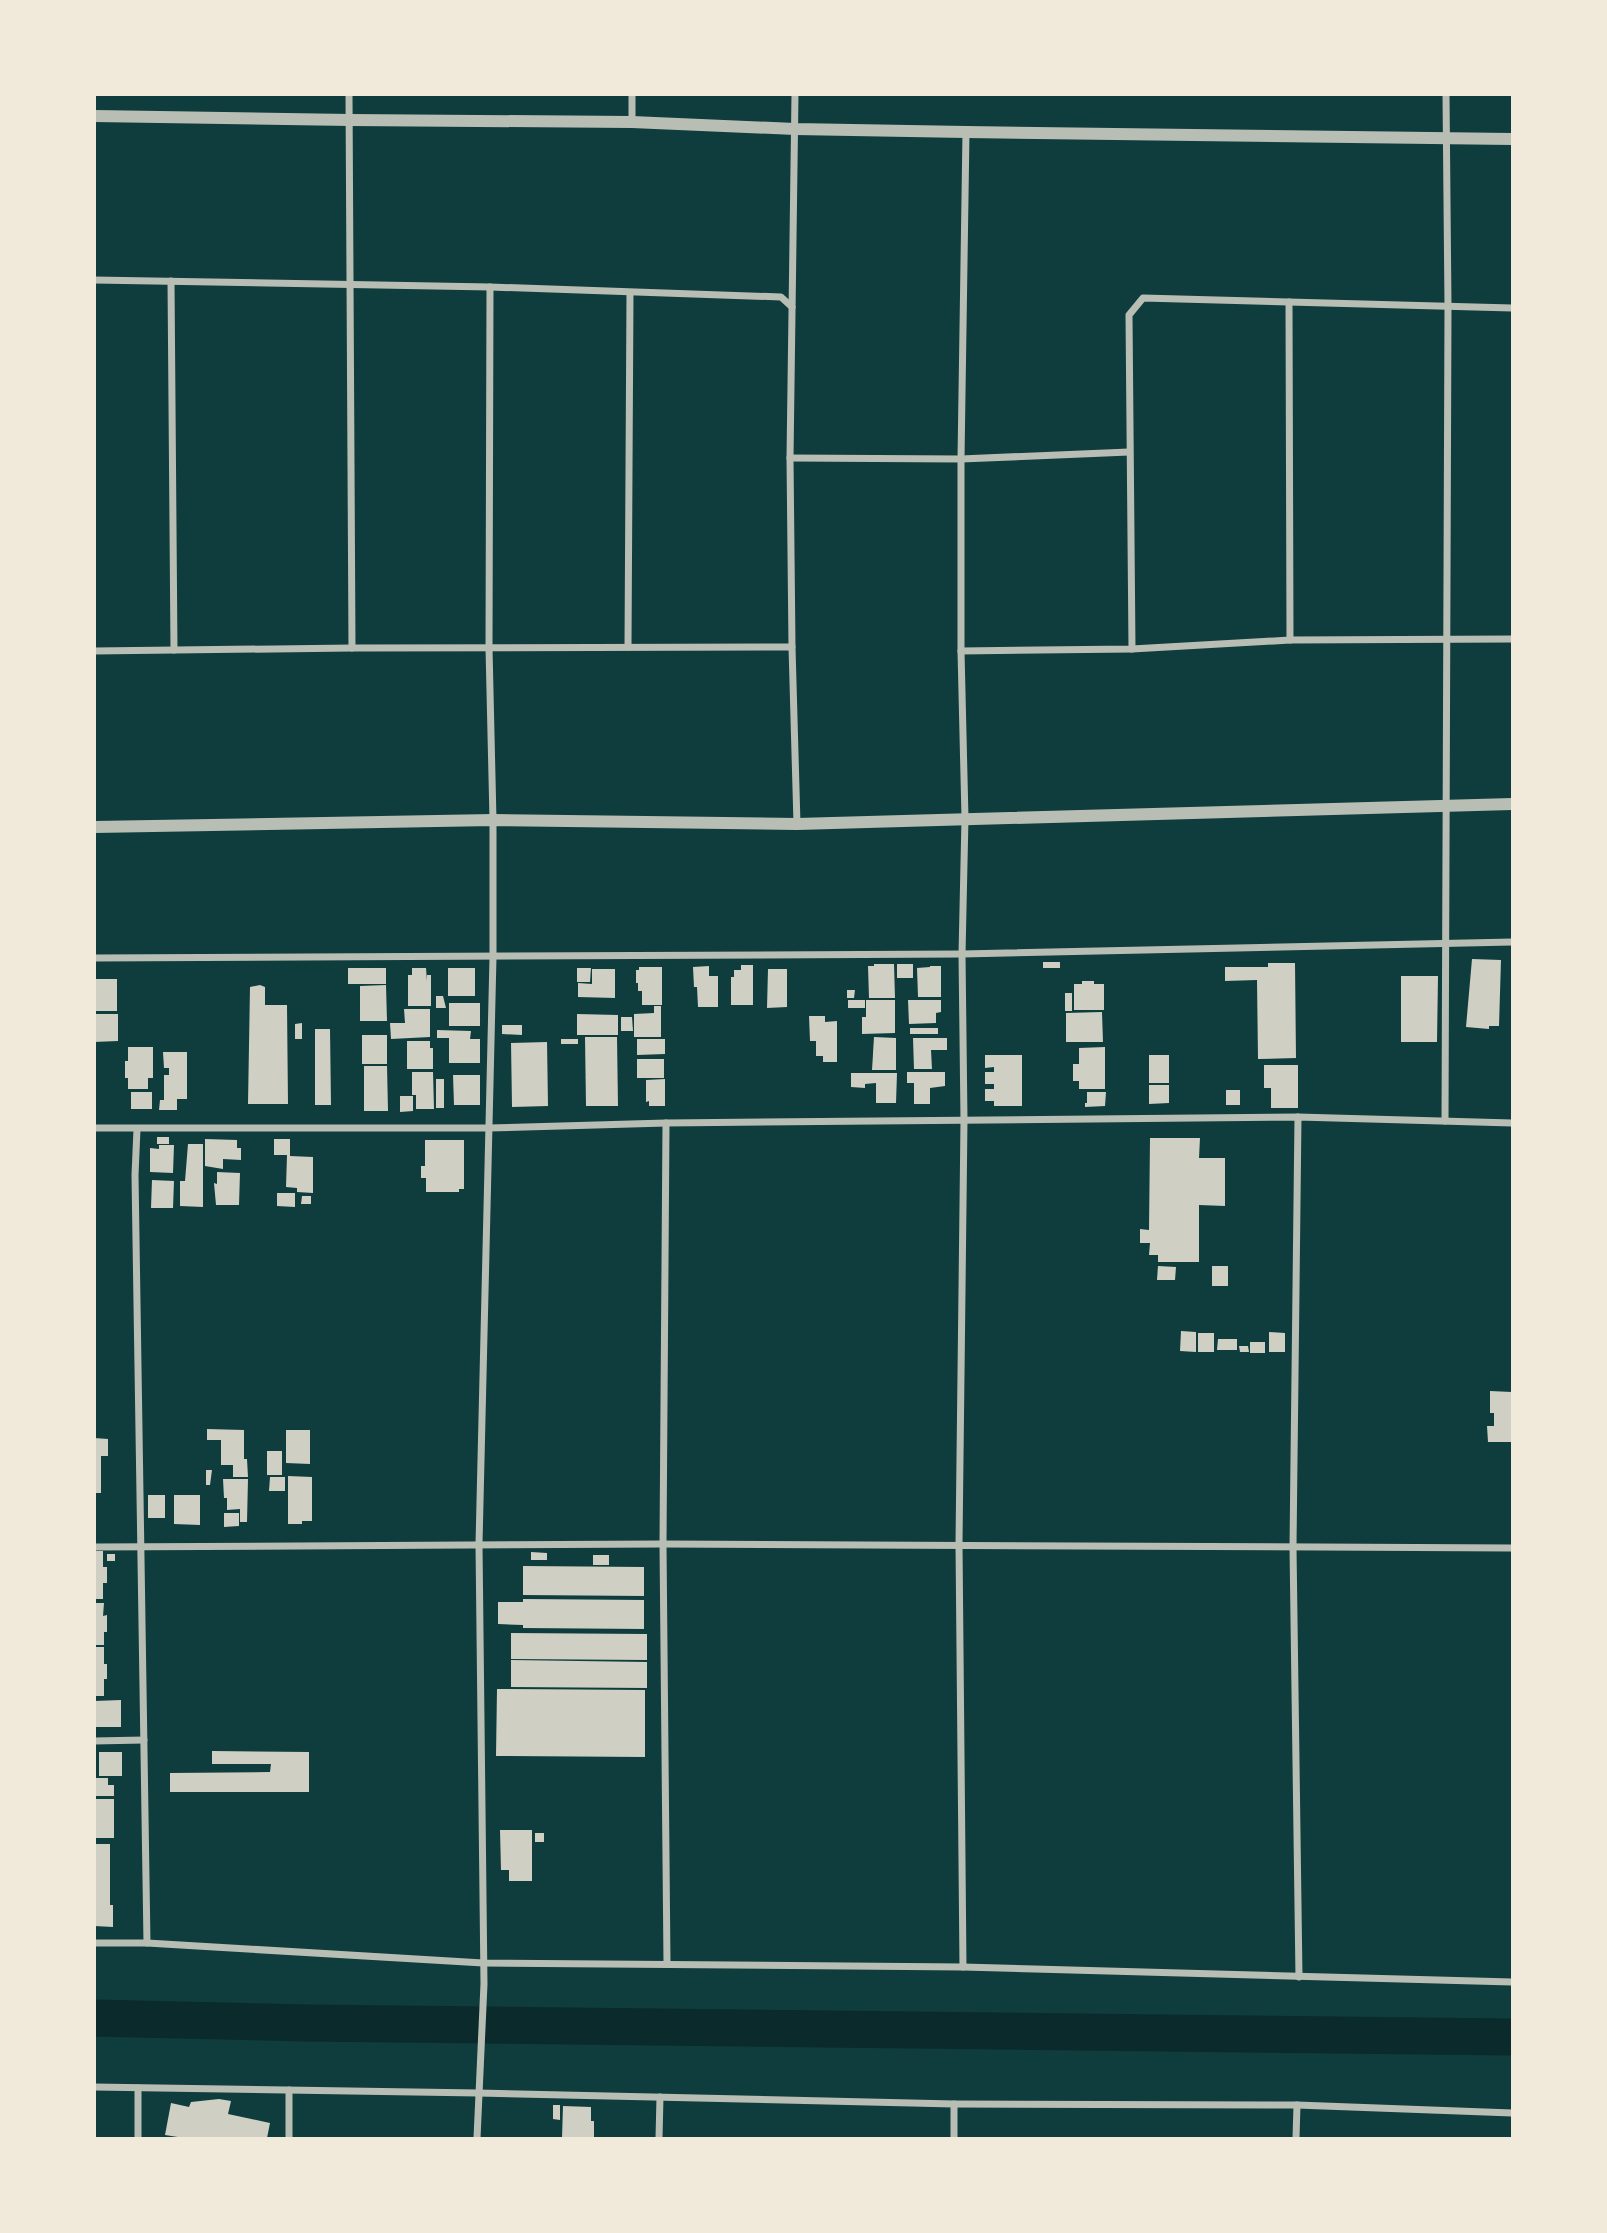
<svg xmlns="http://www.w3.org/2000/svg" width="1607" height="2233" viewBox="0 0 1607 2233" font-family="'Open Sans',sans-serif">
	<rect width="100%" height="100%" fill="#0f3d3e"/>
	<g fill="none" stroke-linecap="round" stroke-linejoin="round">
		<polyline stroke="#0a2a2b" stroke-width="37" points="94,2018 307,2023 1512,2037"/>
	</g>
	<g fill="#cfcfc3">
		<polygon points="1472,959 1501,960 1499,1026 1489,1026 1489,1029 1466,1027"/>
		<rect x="1043" y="962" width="17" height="6"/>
		<polygon points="1268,963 1295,963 1296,1058 1258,1059 1257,980 1225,981 1225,967 1268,967"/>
		<polygon points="874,964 894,964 895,998 869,998 868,966 874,966"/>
		<rect x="897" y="964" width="16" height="14"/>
		<polygon points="741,965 753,965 753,1005 731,1005 731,977 734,977 734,970 741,970"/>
		<polygon points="709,966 709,976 718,976 718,1007 698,1007 697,987 694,987 693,967"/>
		<polygon points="930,966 941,966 941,997 918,997 917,968 930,967"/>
		<polygon points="639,967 662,967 662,1005 642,1005 642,991 638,991 638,983 636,983 636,970 639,970"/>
		<rect x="348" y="968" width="38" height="16"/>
		<polygon points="412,968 426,968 427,981 427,975 431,975 431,1006 408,1006 408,975 412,975"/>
		<rect x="448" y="968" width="27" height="28"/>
		<polygon points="577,968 591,968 590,982 577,982"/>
		<polygon points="592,969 615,969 615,998 578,997 578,983 592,984"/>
		<polygon points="768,969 787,969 787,1007 767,1008"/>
		<polygon points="1401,976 1438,976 1437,1042 1401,1042"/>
		<rect x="94" y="979" width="23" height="32"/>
		<polygon points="1082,981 1094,981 1094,984 1104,984 1104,1010 1074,1010 1074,984 1082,984"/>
		<polygon points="260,985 265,987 265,1005 287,1005 288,1104 248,1104 250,987"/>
		<polygon points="386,985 387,1021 360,1021 360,986"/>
		<polygon points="847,990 855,990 854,998 847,998"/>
		<rect x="1065" y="993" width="7" height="18"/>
		<polygon points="436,996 443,996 446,1008 436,1008"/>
		<rect x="848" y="1000" width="17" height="8"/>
		<polygon points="866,1000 895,1000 895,1033 862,1034 862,1017 866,1017"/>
		<polygon points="908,1000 941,1000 941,1012 936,1013 936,1023 909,1024"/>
		<rect x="449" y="1003" width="31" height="23"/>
		<polygon points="654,1006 661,1006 661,1037 634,1037 634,1014 654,1013"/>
		<polygon points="404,1009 430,1009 430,1037 391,1039 390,1023 405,1023"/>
		<polygon points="1102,1012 1103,1042 1066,1042 1066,1013"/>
		<polygon points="94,1014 118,1014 118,1041 94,1042"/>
		<polygon points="577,1014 618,1015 618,1035 577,1035"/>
		<polygon points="809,1016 825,1016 825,1022 837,1021 837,1062 823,1062 823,1056 816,1056 816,1041 810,1041"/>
		<polygon points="621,1017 632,1017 633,1031 621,1031"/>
		<polygon points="302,1023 302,1039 295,1039 295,1024"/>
		<polygon points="502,1025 522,1025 522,1035 502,1034"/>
		<rect x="910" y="1028" width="28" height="6"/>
		<polygon points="315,1029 330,1029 331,1105 315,1105"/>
		<polygon points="437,1030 471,1031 470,1039 480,1039 480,1063 449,1063 449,1038 437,1038"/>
		<rect x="362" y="1035" width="25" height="29"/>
		<polygon points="585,1037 617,1037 618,1106 586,1106"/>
		<polygon points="874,1037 896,1038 896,1070 872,1070"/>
		<polygon points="913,1038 947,1038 947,1050 931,1050 932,1069 914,1069"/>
		<rect x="561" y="1039" width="17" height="5"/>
		<polygon points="637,1039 665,1039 665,1054 637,1055"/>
		<polygon points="407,1041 430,1041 430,1048 433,1048 433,1069 407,1069"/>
		<polygon points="547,1042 548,1106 512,1107 511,1043"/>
		<polygon points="128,1047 153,1047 153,1078 148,1078 148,1089 128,1089 128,1078 125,1078 125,1061 128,1061"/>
		<polygon points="1105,1047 1105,1089 1079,1089 1079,1081 1073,1081 1073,1064 1079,1064 1079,1048"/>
		<polygon points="163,1052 187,1052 187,1099 177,1099 177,1110 159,1110 160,1100 164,1100 164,1075 169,1075 169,1068 164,1068"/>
		<polygon points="985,1055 1022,1055 1022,1106 994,1106 994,1101 985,1101 985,1089 994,1089 994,1084 985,1084 985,1072 994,1072 994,1067 985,1068"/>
		<rect x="1149" y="1055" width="20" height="28"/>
		<rect x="637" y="1059" width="27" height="19"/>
		<polygon points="1264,1065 1298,1065 1298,1108 1271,1108 1271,1088 1264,1088"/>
		<polygon points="364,1066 387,1066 388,1111 364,1111"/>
		<polygon points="412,1072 433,1072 434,1109 416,1109 416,1095 412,1095"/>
		<polygon points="907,1072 945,1072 945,1086 930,1088 930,1104 914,1104 914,1083 907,1083"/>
		<polygon points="851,1073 897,1073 896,1103 876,1103 876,1083 865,1084 865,1088 851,1087"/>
		<polygon points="453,1075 480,1075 480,1105 454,1105"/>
		<rect x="436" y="1079" width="8" height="29"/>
		<polygon points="665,1079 665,1106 649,1106 649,1101 646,1102 646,1080"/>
		<polygon points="1149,1085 1169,1085 1169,1103 1149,1104"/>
		<rect x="1226" y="1090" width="14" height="15"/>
		<rect x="131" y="1092" width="21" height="17"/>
		<polygon points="1087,1092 1106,1092 1105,1106 1085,1107 1085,1103 1087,1103"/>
		<polygon points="400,1096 413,1096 413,1111 400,1112"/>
		<rect x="157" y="1137" width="12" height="7"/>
		<polygon points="1150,1138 1200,1138 1199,1158 1225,1158 1225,1206 1199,1205 1199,1262 1158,1262 1158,1255 1149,1255 1150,1243 1140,1243 1140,1229 1149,1230"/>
		<polygon points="205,1139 237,1140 237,1148 241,1148 241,1160 223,1159 223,1169 205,1166"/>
		<polygon points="274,1139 290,1139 290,1156 313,1157 313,1193 297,1192 297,1188 286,1187 287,1155 274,1155"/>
		<polygon points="425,1140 464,1140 464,1189 459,1189 459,1192 426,1192 426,1178 421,1178 421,1166 425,1166"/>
		<polygon points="188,1144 203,1144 203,1207 180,1206 180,1181 185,1181"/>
		<polygon points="159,1145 174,1145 173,1173 150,1172 150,1148 159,1149"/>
		<polygon points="217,1172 240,1173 239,1205 216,1205 214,1183 217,1184"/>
		<polygon points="152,1180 174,1181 173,1208 151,1208"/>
		<polygon points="277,1193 295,1193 295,1207 277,1206"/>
		<polygon points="302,1196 311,1196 311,1204 301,1204"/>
		<polygon points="1158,1266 1176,1267 1175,1280 1157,1280"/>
		<rect x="1212" y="1266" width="16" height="20"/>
		<polygon points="1181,1331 1196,1332 1196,1352 1180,1351"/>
		<polygon points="1269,1332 1285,1333 1285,1352 1269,1352"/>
		<rect x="1198" y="1333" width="16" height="19"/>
		<polygon points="1218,1339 1237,1339 1237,1350 1217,1350"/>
		<rect x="1250" y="1342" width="15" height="11"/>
		<polygon points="1239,1346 1248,1346 1249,1352 1240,1352"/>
		<polygon points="1490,1391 1512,1392 1512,1442 1488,1442 1487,1426 1494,1426 1494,1413 1490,1413"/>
		<polygon points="207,1429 244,1430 244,1459 247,1459 248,1477 233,1477 233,1465 221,1465 221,1440 207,1440"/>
		<polygon points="286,1430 310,1430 310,1464 286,1463"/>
		<polygon points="94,1438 108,1439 108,1456 101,1456 101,1493 94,1493"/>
		<rect x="267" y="1451" width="15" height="24"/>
		<polygon points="206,1470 212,1470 210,1485 206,1485"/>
		<polygon points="288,1476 312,1477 312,1521 302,1521 302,1524 288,1524"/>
		<polygon points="270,1477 285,1477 285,1491 269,1491"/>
		<polygon points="223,1479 248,1479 247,1522 240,1522 240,1509 227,1510 227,1498 224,1498"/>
		<rect x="148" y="1495" width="17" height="23"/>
		<polygon points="174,1495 200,1495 200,1525 174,1524"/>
		<polygon points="224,1513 239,1513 239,1526 224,1527"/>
		<polygon points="94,1551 103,1551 103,1567 107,1567 107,1583 103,1583 103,1599 94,1599"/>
		<polygon points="531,1552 547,1553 547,1560 531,1560"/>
		<rect x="107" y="1554" width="8" height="7"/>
		<rect x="593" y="1555" width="16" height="10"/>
		<polygon points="523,1566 644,1567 644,1596 523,1595"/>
		<polygon points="523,1599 644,1600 644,1629 523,1628 523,1625 498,1624 498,1602 523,1602"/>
		<polygon points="94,1603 104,1603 103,1616 107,1615 107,1632 104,1632 104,1645 94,1645"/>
		<polygon points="511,1633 647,1634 647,1660 511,1659"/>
		<polygon points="94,1647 104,1647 104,1664 107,1664 107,1679 104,1679 104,1696 94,1696"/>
		<polygon points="511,1660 647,1662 647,1688 511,1687"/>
		<polygon points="497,1689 645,1690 645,1757 496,1756"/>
		<polygon points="121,1700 121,1727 96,1727 94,1701"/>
		<polygon points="212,1751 309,1752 309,1792 170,1792 170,1773 270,1772 271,1764 212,1764"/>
		<rect x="99" y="1752" width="23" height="24"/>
		<polygon points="94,1778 108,1778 108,1785 114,1785 114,1796 94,1796"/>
		<rect x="94" y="1799" width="20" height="39"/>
		<polygon points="500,1830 532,1830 532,1881 509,1881 509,1870 501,1870"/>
		<rect x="535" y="1833" width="9" height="9"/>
		<polygon points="94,1844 110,1844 110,1905 113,1905 113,1927 94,1926"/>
		<polygon points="219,2099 231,2101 228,2114 270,2123 267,2138 184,2138 165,2135 171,2103 189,2107 191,2102"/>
		<polygon points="553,2105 560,2105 560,2120 553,2119"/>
		<polygon points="563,2106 591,2107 591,2121 594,2121 594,2138 562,2138"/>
	</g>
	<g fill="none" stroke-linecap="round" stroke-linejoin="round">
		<g stroke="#b8beb3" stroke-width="7">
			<polyline points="349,94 352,648"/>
			<polyline points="632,94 632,122"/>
			<polyline points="94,280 490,287 781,297 792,307"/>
			<polyline points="171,281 174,650"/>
			<polyline points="1289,302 1290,640"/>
			<polyline points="790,458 961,459 1129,452"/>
			<polyline points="628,647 630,293"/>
			<polyline points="792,647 797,824"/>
			<polyline points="1132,649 1129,315 1143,298 1512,308"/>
			<polyline points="94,651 352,648 792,647 790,458 795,94"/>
			<polyline points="961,651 1132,649 1290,640 1512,639"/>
			<polyline points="94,958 962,954 1512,942"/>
			<polyline points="1298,1117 1293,1547 1299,1977"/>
			<polyline points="1445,1121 1448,307 1446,94"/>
			<polyline points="666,1123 663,1544 667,1963"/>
			<polyline points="94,1128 488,1128 666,1123 1298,1117 1512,1123"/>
			<polyline points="137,1129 135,1175 147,1943"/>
			<polyline points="94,1547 663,1544 1512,1548"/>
			<polyline points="94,1741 144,1740"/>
			<polyline points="94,1943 147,1943 483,1963 963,1967 1512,1982"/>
			<polyline points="963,1967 959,1544 964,1120 962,954 965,818 961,651 961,459 966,132"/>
			<polyline points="94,2087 478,2093 954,2104 1297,2105 1512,2113"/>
			<polyline points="138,2088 138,2138"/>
			<polyline points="289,2138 289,2090"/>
			<polyline points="477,2138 484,1984 479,1544 493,957 493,820 489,648 490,287"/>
			<polyline points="659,2138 660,2097"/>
			<polyline points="954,2138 954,2104"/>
			<polyline points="1296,2138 1297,2105"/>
		</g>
		<g stroke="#b8beb3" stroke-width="12">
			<polyline points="94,116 350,120 632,122 795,129 966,132 1512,139"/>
			<polyline points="94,827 493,820 797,824 1512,804"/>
		</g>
	</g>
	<rect width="1607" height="2233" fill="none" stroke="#f1e9da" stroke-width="192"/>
</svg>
